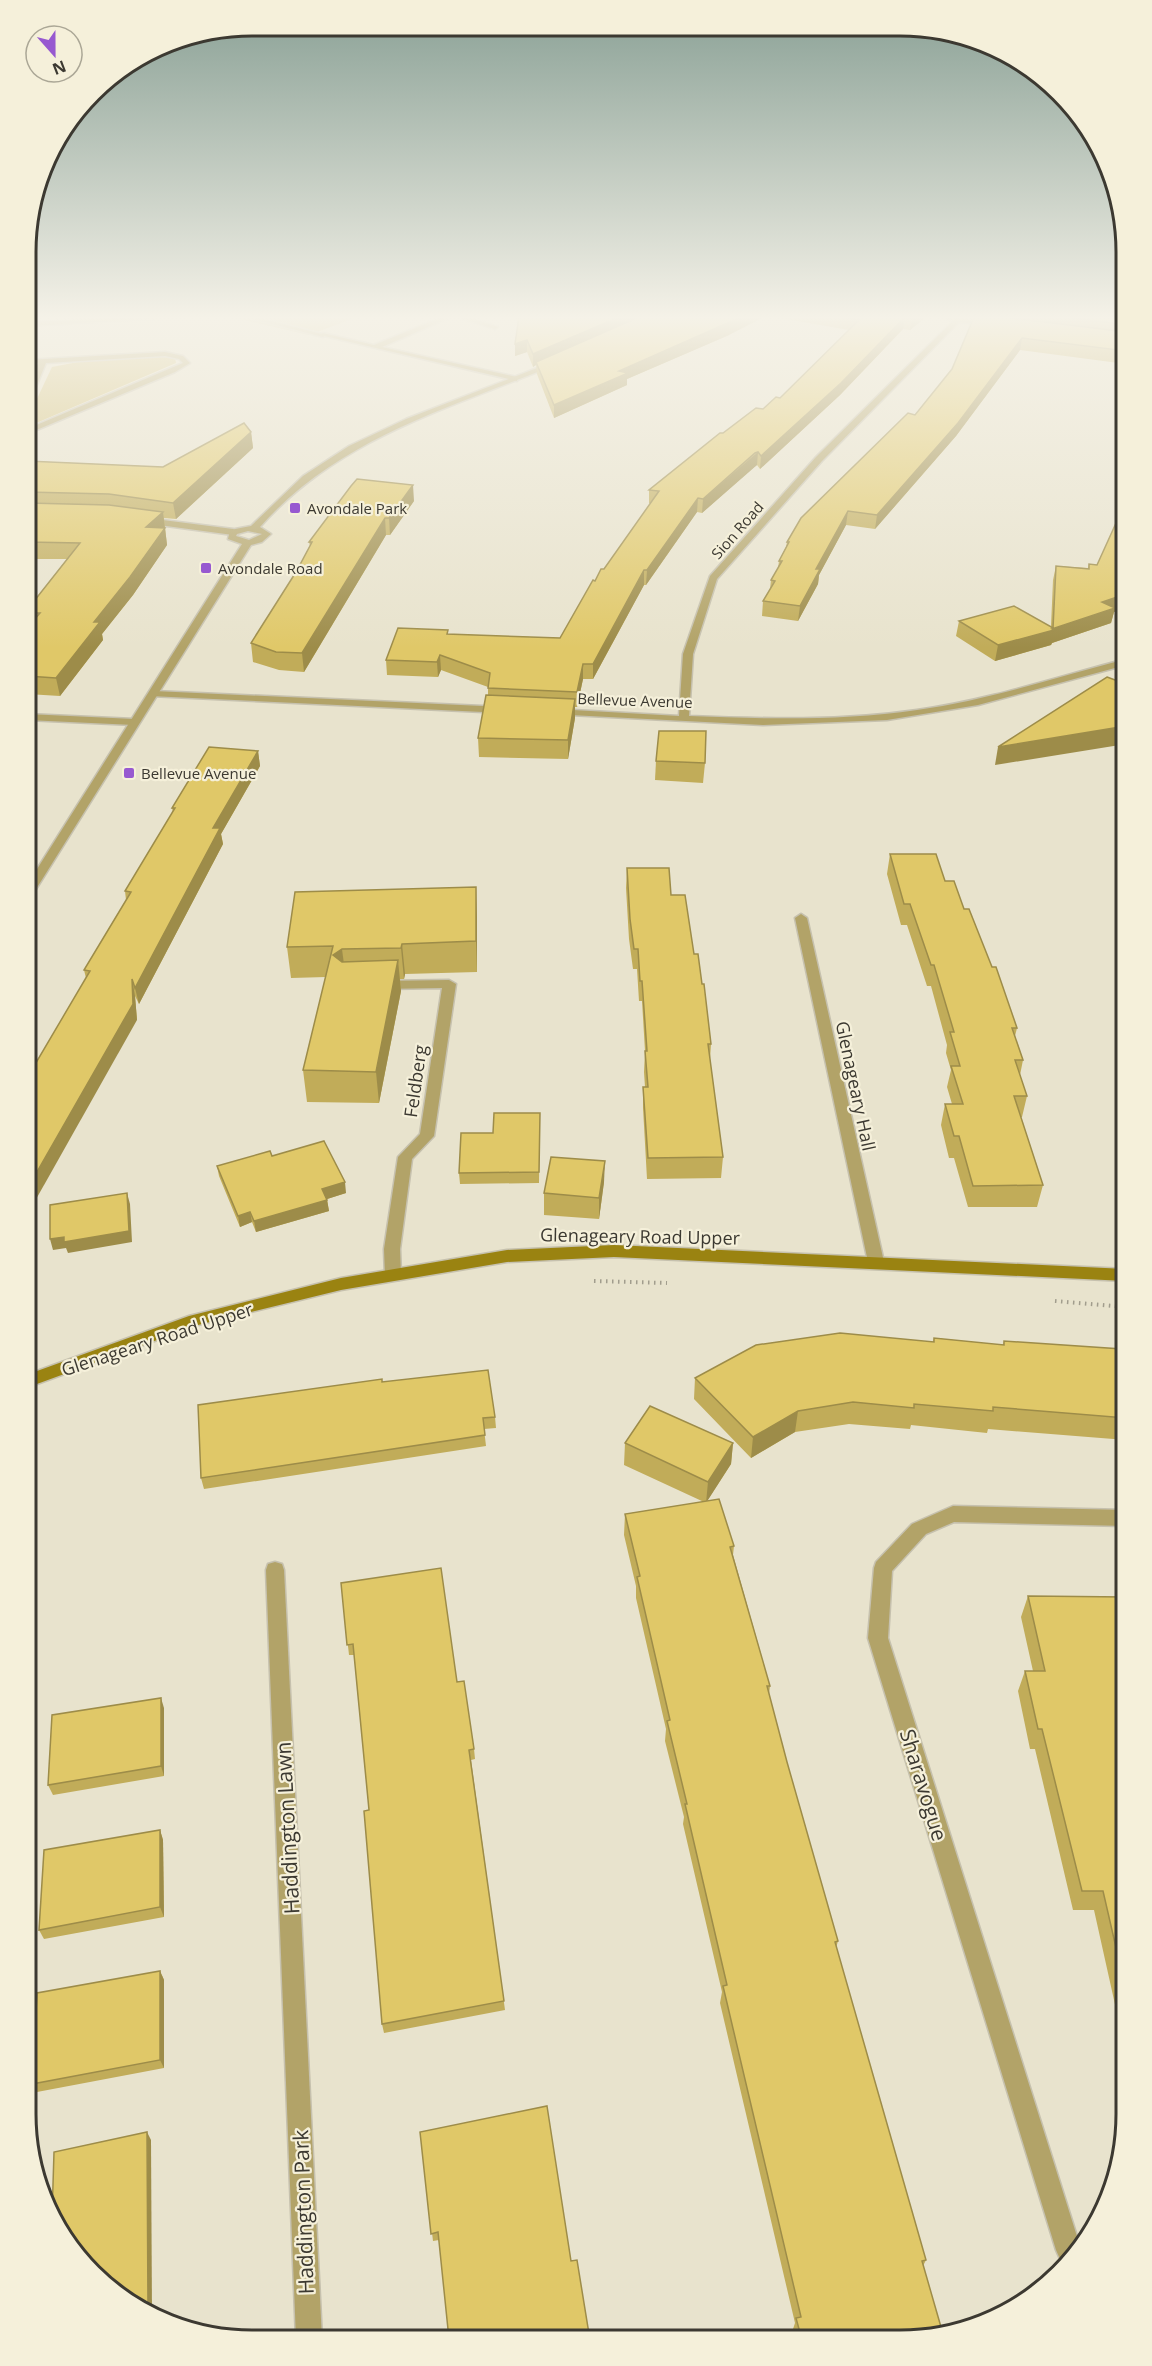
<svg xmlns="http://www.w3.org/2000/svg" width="1152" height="2366" viewBox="0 0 1152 2366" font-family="'Open Sans',sans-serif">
	<rect width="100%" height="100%" fill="#e8e3cd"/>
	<g fill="#d1be71">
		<polygon points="231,317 357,317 309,335"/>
		<polygon points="164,355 175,358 176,363 27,427 27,420 52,367 78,362"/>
	</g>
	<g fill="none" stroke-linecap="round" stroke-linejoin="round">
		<defs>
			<g id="service">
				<polygon points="134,317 180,317 27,326 27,322"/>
				<polygon points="245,317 256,317 326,335 323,337"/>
			</g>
			<g id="minor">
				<polygon points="442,317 451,317 382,347 517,377 517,381 320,335 323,333 374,345"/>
				<polygon points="458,317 468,317 498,327 495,329"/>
				<path d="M 937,317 L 955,317 L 994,324 L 991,326 L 959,322 L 822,461 L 717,579 L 693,654 L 689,716 C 765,719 842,721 917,710 C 989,700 1057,677 1126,659 L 1126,665 L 978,705 L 887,720 L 763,725 L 551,714 L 550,712 L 555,709 L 679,716 L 683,654 L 710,576 L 816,457 L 953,321 Z"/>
				<polygon points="165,352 183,356 190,363 175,372 27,434 27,429 183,363 179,359 165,356 46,363 31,399 27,401 27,390 38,363 27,364 27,360"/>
				<polygon points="147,518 233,529 237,532 233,535 144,523 144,519"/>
				<polygon points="154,691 504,707 509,710 504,713 150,696 149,694"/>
				<polygon points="27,714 134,719 139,722 134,725 27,720"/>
				<polygon points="801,914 807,918 884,1262 882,1266 870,1266 868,1262 795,918"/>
				<polygon points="449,980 456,984 434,1136 412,1159 400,1249 401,1276 399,1280 387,1280 385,1276 384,1249 398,1157 420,1134 442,988 381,989 374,985 381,981"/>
				<polygon points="953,1506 1126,1510 1126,1526 954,1522 926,1534 892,1571 888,1638 1081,2249 1068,2262 1060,2259 1056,2250 868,1638 874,1568 876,1562 912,1524"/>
				<polygon points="275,1562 282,1564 284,1570 322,2339 296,2339 266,1570 268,1564"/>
			</g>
			<path id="tertiary" d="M 555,361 L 557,364 C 451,408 339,437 260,527 L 271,534 L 262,542 L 251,545 L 33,894 L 27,898 L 27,885 L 242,544 L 228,539 L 230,530 L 251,526 L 303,476 L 349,446 L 406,419 ZM 248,531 L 262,534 L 249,540 L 236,536 L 237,534 Z"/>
			<polygon id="secondary" points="614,1245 1126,1269 1126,1281 614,1257 507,1262 341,1290 198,1325 26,1388 26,1375 189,1316 341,1278 507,1250"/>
		</defs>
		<use href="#service" stroke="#c6c1ae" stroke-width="3"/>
		<use href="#minor" stroke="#c6c1ae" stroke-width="3"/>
		<use href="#tertiary" stroke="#c6c1ae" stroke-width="3"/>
		<use href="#secondary" stroke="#c6c1ae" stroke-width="3"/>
		<g stroke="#a19d8d" stroke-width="4" stroke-dasharray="1.5 4.5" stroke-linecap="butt">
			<polyline points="594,1281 667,1283"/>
			<polyline points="1055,1301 1126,1307"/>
		</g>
		<use href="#service" fill="#b2a368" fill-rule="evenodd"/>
		<use href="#minor" fill="#b2a368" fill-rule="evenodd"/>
		<use href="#tertiary" fill="#b2a368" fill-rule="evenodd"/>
		<use href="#secondary" fill="#9a8311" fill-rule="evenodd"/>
	</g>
	<g fill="#c1ac59">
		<polygon points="518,317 729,335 627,379 627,385 554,418 537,374 536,365 533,367 527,352 515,356 515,344"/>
		<polygon points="774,317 926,317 910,330 903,329 840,395 760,469 757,465 754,467 702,513 697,512 646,585 644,585 593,679 583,679 577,707 575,707 575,718 568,759 479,757 478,738 488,695 488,687 441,670 438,677 387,675 386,660 448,634 560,638 595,581 651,504 649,503 649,490 723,433 763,409 780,398 849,330"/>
		<polygon points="974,317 1126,317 1126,364 1020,350 956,436 875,529 846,525 819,575 818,584 798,621 762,616 763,601 770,589 771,580 778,568 779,561 786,547 787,542 915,415 952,369"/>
		<polygon points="251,432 253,448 176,519 164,518 167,545 133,595 102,634 103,640 60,696 27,694 27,628 28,627 27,621 27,610 67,559 27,559 27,461 163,467"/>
		<polygon points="414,501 390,535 386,535 304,672 279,670 253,662 251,643 296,572 310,546 309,542"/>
		<polygon points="1126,501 1126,608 1114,612 1111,623 1052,643 1051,645 995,661 956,636 959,621 1051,626 1053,580 1056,566 1088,568 1089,564 1097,565"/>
		<polygon points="258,751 260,766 221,834 223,844 139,1004 135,996 137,1020 86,978 84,970 126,900 125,891 173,812 172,808"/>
		<polygon points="656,761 705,763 703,783 655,780"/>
		<polygon points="890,854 945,881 964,909 992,967 1017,1028 1015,1036 1023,1060 1020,1075 1027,1096 1022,1117 1021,1117 1043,1185 1037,1207 968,1207 954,1158 949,1158 941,1125 945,1104 952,1104 947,1087 951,1070 946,1053 947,1045 931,986 927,986 907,925 901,925 887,874"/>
		<polygon points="627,868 671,895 694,954 702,984 711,1044 710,1059 723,1157 721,1178 647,1179 643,1108 643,1087 645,1087 644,1072 645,1051 642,1001 639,1001 637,969 633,969 629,939 626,888"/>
		<polygon points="477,917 477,972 405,974 404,979 400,979 401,991 379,1103 307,1102 303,1070 326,977 291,978 287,947"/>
		<polygon points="540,1113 539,1183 460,1184 459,1173 493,1133"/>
		<polygon points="272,1156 346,1193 327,1199 329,1211 256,1232 252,1222 240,1227 219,1176 217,1166"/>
		<polygon points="604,1182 599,1219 544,1215 544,1193"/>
		<polygon points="934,1338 1003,1345 1004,1341 1126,1418 1126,1440 988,1429 987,1433 911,1425 910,1429 849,1424 795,1432 751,1458 694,1399 695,1378 933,1342"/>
		<polygon points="382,1382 495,1417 496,1428 484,1429 486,1446 204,1489 201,1478"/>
		<polygon points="625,1443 733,1443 731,1464 707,1501 734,1546 733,1555 770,1686 769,1694 787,1762 838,1941 836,1948 926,2260 923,2266 900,2340 794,2340 792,2332 795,2323 720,2003 722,1992 683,1824 684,1817 665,1741 666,1729 636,1598 636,1586 624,1535 625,1514 704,1502 624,1465"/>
		<polygon points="341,1583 457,1682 474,1749 475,1759 471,1760 505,2010 384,2033 382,2024 369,1810 354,1655 349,1655"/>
		<polygon points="1028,1596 1126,1597 1126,2027 1120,2027 1094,1910 1073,1910 1035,1749 1030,1749 1018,1691 1025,1671 1033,1671 1021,1617"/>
		<polygon points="164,1708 164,1776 53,1795 48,1785"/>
		<polygon points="160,1830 163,1840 164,1917 44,1939 39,1930"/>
		<polygon points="160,1971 164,1980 164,2068 37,2092 32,2084"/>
		<polygon points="420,2132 590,2340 439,2240 433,2241"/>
	</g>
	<g fill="#9d8c49">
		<polygon points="619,317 645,317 536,362 536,365 533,367 533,354"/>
		<polygon points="741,317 764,317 729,335 627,379 627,385 554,418 554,405 619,371"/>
		<polygon points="905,317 903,329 840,395 760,469 761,456"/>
		<polygon points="913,317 926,317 910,330 912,318"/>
		<polygon points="1022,338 1020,350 956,436 875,529 877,515"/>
		<polygon points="527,340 527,352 515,356 515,344"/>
		<polygon points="251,432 253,448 176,519 173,503"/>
		<polygon points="758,452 757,465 702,513 703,499"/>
		<polygon points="413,485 414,501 390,535 389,518"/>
		<polygon points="698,498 697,512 646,585 647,570"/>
		<polygon points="848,511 846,525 819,575 818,584 798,621 800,606 816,569"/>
		<polygon points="163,512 167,545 133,595 102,634 103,640 60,696 56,678 94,622 146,527"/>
		<polygon points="385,518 386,535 304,672 302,653"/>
		<polygon points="644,570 644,585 593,679 593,664"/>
		<polygon points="1126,594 1126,608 1114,612 1111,623 1052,643 1051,645 995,661 998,645 1052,629 1102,602"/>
		<polygon points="440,655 441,670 438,677 437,662"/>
		<polygon points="583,664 583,679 577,707 577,692"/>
		<polygon points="575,699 575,718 568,759 568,740"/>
		<polygon points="1126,726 1126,744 995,765 998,747"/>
		<polygon points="258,751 260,766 221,834 223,844 139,1004 135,988 213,828"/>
		<polygon points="476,887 477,917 477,972 476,941"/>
		<polygon points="402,944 405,974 404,979 401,948"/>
		<polygon points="342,949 346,980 333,955"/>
		<polygon points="398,960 401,991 379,1103 376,1072"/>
		<polygon points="132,979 135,996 137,1020 26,1217 26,1191"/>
		<polygon points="605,1161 604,1182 599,1219 599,1198"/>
		<polygon points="345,1182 346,1193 324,1200 322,1189"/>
		<polygon points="127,1193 130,1204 132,1242 68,1253 66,1248 53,1250 50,1239"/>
		<polygon points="327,1200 329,1211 256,1232 254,1221"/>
		<polygon points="250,1212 252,1222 240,1227 238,1216"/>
		<polygon points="26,1402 33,1422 27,1518 26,1516"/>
		<polygon points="798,1411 795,1432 751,1458 753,1437"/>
		<polygon points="733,1443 731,1464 706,1503 708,1482"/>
		<polygon points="161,1698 164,1708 164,1776 161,1766"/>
		<polygon points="160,1830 163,1840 164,1917 160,1907"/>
		<polygon points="160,1971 164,1980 164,2068 160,2060"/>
		<polygon points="147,2132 151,2140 152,2315 148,2312"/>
	</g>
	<g fill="#e0c868" stroke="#9d8c49" stroke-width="1.5">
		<polygon points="519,317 619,317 533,354 527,340 515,344"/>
		<polygon points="639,317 741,317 619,371 628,373 554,405 536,362"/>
		<polygon points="841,317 905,317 841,383 761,456 758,452 755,453 703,499 698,498 647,570 644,570 593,664 583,664 577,692 488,688 490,673 440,655 437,662 386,660 398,628 448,630 447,634 560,638 593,580 595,581 601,569 604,569 659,491 649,490 720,433 723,433 756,408 763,409 776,397 780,398 859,320"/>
		<polygon points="974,317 1004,317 1126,332 1126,351 1022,338 958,423 877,515 848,511 816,569 820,569 800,606 763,601 775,581 771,580 782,561 779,561 789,542 787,542 801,518 908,413 915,415 952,369"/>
		<polygon points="1067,317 1126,317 1126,325"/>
		<polygon points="244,423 251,432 173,503 109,494 27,492 27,461 163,467"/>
		<polygon points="357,479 413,485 389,518 385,518 302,653 276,652 251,643 296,572 312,542 309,542 351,486"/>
		<polygon points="1126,501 1126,594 1102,602 1115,608 1052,629 1054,630 998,645 959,621 1014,606 1053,628 1056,566 1089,569 1089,564 1097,565"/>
		<polygon points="27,503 109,505 163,512 146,527 165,528 130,577 94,622 100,622 56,678 27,676 27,628 40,613 27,613 27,610 80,543 27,542"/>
		<polygon points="1107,677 1126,684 1126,726 998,747"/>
		<polygon points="486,695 575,699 568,740 478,738"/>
		<polygon points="659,731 706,731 705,763 656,761"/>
		<polygon points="209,747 258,751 213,828 220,828 135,988 132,979 133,1004 26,1191 27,1078 90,971 84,970 131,892 125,891 175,808 172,808"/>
		<polygon points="890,854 936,854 945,881 954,881 964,909 969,909 992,967 996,967 1017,1028 1012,1028 1023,1060 1015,1060 1027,1096 1014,1096 1043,1185 973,1186 959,1136 954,1136 945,1104 963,1104 951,1066 960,1066 950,1032 954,1032 934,965 931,965 910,904 904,904"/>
		<polygon points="627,868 669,868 671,895 685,895 694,954 698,954 702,984 704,984 711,1044 708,1044 723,1157 648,1158 643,1087 648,1087 645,1051 647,1051 642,981 640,981 638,949 634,949 630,919"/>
		<polygon points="476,887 476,941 402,944 401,948 342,949 333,955 342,962 398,960 376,1072 303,1070 333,946 287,947 295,892"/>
		<polygon points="494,1113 540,1113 539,1172 459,1173 461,1133 493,1133"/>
		<polygon points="324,1141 345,1182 322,1189 327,1200 254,1221 250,1212 238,1216 217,1166 270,1151 272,1156"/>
		<polygon points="551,1157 605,1161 599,1198 544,1193"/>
		<polygon points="127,1193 129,1231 64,1242 64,1237 50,1239 50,1205"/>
		<polygon points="840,1333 934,1342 934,1338 1004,1345 1004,1341 1122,1349 1126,1374 1126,1418 993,1407 993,1411 914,1404 914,1408 853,1402 798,1411 753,1437 695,1378 756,1345"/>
		<polygon points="488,1370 495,1417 483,1418 485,1435 201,1478 198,1405 382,1379 382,1382"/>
		<polygon points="650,1406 733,1443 708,1482 625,1443"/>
		<polygon points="719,1499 734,1546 730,1547 770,1686 767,1686 787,1762 838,1941 835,1942 926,2260 922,2261 943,2334 900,2340 802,2340 796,2318 801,2317 723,1986 727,1985 685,1804 687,1804 667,1721 670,1720 637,1577 640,1576 625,1514"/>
		<polygon points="441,1568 457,1682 464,1681 474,1749 469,1750 504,2001 382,2024 364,1811 369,1810 353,1644 347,1645 341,1583"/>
		<polygon points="1028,1596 1126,1597 1126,1650 1125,1650 1126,1656 1126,1991 1103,1891 1082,1891 1042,1729 1038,1729 1025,1671 1045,1671"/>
		<polygon points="161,1698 161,1766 48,1785 52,1715"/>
		<polygon points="160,1830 160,1907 39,1930 44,1850"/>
		<polygon points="160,1971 160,2060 32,2084 37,1993"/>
		<polygon points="547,2106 571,2261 577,2260 590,2340 449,2339 438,2232 431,2234 420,2132"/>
		<polygon points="147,2132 148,2312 103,2285 64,2240 52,2217 54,2152"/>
	</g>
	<linearGradient id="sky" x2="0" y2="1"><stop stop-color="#89a095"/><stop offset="0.49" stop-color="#f5f2e8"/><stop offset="1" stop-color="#f5f2e8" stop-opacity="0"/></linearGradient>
	<rect width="1152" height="648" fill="url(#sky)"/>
	<g fill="#9759d0" stroke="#f5f0da" stroke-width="2">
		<rect x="289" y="502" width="12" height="12" rx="3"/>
		<rect x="200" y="562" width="12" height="12" rx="3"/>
		<rect x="123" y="767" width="12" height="12" rx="3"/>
	</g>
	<g text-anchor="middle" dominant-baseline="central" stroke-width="4.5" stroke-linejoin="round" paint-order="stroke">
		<g font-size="15" fill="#3c3931" stroke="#f5f0da" text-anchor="start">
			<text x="307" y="508">Avondale Park</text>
			<text x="218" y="568">Avondale Road</text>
			<text x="141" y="773">Bellevue Avenue</text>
		</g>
		<g font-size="15" fill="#3c3931" stroke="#f5f0da">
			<text transform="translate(737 530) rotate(-49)">Sion Road</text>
			<text transform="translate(635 700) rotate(2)">Bellevue Avenue</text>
		</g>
		<g font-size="18" fill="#3c3931" stroke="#f5f0da">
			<text transform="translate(415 1081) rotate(-82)">Feldberg</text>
			<text transform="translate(856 1086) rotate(78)">Glenageary Hall</text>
			<text transform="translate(640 1236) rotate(1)">Glenageary Road Upper</text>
			<text transform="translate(157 1339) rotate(-18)">Glenageary Road Upper</text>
		</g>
		<g font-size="21" fill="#3c3931" stroke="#f5f0da">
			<text transform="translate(924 1785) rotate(73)">Sharavogue</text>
			<text transform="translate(287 1828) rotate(-93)">Haddington Lawn</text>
			<text transform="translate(303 2212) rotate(-92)">Haddington Park</text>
		</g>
	</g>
	<path d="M0 0H1152V2366H0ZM252 36H900A216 216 0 0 1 1116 252V2114A216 216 0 0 1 900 2330H252A216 216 0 0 1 36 2114V252A216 216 0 0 1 252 36Z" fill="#f5f0da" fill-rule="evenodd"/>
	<path fill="none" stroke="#3c3931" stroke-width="3" d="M252 36H900A216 216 0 0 1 1116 252V2114A216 216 0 0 1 900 2330H252A216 216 0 0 1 36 2114V252A216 216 0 0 1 252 36Z"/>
	<g transform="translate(54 54) rotate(159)"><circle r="28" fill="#f5f0da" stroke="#aba796" stroke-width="1.5"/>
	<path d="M0-4.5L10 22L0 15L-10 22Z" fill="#9759d0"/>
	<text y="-9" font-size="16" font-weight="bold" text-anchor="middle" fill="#3c3931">N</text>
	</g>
</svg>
